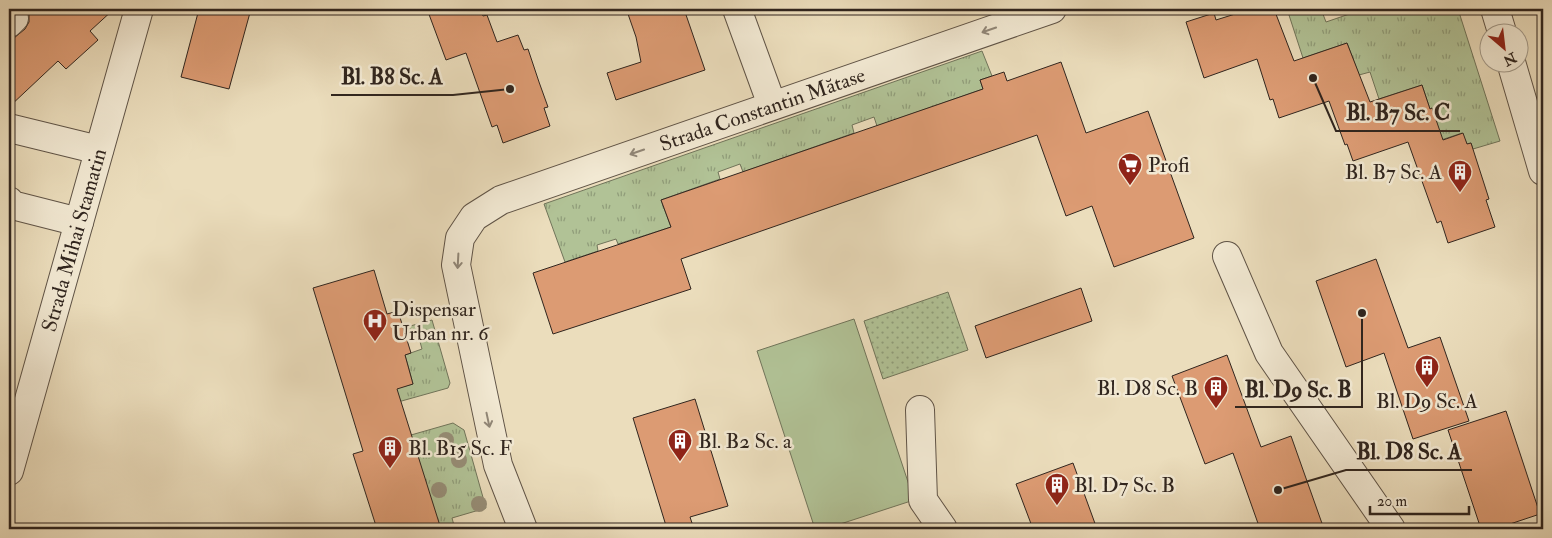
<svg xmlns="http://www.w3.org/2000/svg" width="1552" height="538" viewBox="0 0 1552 538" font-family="'IM FELL Double Pica',serif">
	<defs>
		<pattern id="grass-tufts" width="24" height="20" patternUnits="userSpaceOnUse" patternTransform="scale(1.25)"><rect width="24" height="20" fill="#b1c296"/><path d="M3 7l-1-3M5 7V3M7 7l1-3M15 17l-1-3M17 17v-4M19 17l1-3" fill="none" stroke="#909d7a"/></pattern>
		<pattern id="park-dots" width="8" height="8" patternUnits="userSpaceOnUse" patternTransform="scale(1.25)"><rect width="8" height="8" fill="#b1c296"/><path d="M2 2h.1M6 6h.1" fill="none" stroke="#909d7a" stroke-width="1.8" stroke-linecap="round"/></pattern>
	</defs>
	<rect width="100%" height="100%" fill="#ebddbc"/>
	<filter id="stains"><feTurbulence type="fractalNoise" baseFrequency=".004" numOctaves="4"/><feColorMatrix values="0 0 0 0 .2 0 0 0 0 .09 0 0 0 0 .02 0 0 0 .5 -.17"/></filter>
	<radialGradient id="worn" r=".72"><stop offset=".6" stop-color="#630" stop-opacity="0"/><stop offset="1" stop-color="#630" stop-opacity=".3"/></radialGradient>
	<g fill="url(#grass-tufts)" stroke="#70745a">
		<polygon points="1287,9 1321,9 1326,22 1364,9 1458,9 1500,141 1473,149 1471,143 1467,144 1462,133 1441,140 1432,108 1430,109 1422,85 1379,99 1370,72 1359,75 1347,43 1303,58"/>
		<polygon points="982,51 992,76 980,80 983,89 877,126 874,117 852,125 854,133 743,172 740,164 718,172 720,179 661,200 671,227 618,244 616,239 597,245 598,251 565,262 544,204"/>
		<polygon points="432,320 450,383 448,388 398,402 394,389 413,384 405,355 422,349 417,331 405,335 403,328"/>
		<polygon points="453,423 464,430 486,508 452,518 455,529 439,529 440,529 411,435"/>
	</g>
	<polygon fill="url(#park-dots)" stroke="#70745a" points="948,292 968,350 883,379 864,321"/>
	<polygon fill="#b1c296" stroke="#70745a" points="854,319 914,500 825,529 815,529 757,351"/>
	<g fill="#dc9b73" stroke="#30251e">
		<polygon points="26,9 114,9 90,31 98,40 66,69 58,61 9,107 9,38 14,38 25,29 29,22 29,15"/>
		<polygon points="199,9 251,9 229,89 181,77"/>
		<polygon points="427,9 480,9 483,16 487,15 497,42 518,35 524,50 528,49 539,82 548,107 544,108 550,126 503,143 497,125 492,127 466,53 446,60"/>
		<polygon points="642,9 684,9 705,70 616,100 607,73 641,62 636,37 628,14"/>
		<polygon points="1251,9 1274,9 1294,61 1347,43 1370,102 1422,85 1430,109 1432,108 1443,140 1463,133 1467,144 1471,143 1489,199 1486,200 1495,227 1448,243 1441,221 1437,223 1408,142 1353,161 1347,144 1345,145 1329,101 1279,118 1273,99 1270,100 1257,59 1204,78 1186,22 1214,13 1216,20"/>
		<polygon points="1061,62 1086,133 1148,111 1194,238 1114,267 1092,206 1066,216 1037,135 681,259 691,289 553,334 533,273 671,227 661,200 983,89 980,80 1004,72 1007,81"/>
		<polygon points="1376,259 1408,348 1440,337 1469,421 1413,439 1384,353 1346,367 1316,281"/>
		<polygon points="374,270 387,314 398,311 411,353 405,355 413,384 397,389 441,529 377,529 353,454 363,451 313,288"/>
		<polygon points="1081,288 1092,321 986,358 975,326"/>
		<polygon points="1227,355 1261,447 1291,436 1324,529 1260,529 1233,453 1205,464 1172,376"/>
		<polygon points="695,399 728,506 690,517 694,529 667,529 633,418"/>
		<polygon points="1506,411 1540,514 1495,529 1481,529 1448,430"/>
		<polygon points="1073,463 1097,529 1033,529 1016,484"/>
	</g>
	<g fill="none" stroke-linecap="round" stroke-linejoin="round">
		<defs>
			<g id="minor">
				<polyline points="737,9 772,105"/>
				<polyline points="1495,9 1502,32"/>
				<polyline points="9,12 14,18 9,23"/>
				<polyline points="1511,62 1543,171"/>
				<polyline points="9,128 99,150"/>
				<polyline points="9,201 12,205 79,222"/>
				<polyline points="1227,256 1269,353 1391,529"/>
				<polyline points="920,410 923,500 943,529"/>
				<path id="s1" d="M 9,471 L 139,9"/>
				<path id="s2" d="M 523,529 L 498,465 L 456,265 L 460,238 L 474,217 L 501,200 L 1052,9"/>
			</g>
		</defs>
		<use href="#minor" stroke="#5f5346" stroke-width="30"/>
		<use href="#minor" stroke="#f2e9d3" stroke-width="28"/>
	</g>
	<g fill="#968d76">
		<circle cx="446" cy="440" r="8"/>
		<circle cx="459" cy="460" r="8"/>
		<circle cx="439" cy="490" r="8"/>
		<circle cx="479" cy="504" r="8"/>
	</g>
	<defs><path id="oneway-shaft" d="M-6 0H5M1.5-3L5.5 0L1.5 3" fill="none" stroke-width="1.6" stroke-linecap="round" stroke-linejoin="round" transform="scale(1.25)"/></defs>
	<g stroke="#918778">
		<use href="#oneway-shaft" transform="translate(989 30) rotate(161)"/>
		<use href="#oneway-shaft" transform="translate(637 152) rotate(161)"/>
		<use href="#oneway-shaft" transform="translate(458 261) rotate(93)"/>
		<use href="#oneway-shaft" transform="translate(488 420) rotate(78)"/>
	</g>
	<defs>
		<symbol id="supermarket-pin" viewBox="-11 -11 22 30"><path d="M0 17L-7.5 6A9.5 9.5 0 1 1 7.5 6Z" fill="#8f2418" stroke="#f2e9d3"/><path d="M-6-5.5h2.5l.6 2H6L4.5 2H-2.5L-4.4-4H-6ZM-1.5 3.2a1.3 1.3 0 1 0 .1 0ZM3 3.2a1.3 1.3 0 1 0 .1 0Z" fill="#fff"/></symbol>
		<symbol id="building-pin" viewBox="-11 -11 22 30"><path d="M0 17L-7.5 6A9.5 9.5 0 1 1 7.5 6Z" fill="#8f2418" stroke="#f2e9d3"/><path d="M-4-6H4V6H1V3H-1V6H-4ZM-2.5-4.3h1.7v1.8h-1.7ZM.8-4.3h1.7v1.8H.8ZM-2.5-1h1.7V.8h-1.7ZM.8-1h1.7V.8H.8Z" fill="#fff"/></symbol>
		<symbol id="hospital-pin" viewBox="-11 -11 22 30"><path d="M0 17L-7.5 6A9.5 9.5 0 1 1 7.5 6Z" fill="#8f2418" stroke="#f2e9d3"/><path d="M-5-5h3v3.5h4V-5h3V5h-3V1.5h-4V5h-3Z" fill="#fff"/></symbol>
	</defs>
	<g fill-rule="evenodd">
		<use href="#supermarket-pin" x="1116" y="151" width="28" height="38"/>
		<use href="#building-pin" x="1446" y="158" width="28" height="38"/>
		<use href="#hospital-pin" x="361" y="307" width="28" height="38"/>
		<use href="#building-pin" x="1413" y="353" width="28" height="38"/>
		<use href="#building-pin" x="1202" y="374" width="28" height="38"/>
		<use href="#building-pin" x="666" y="427" width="28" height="38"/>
		<use href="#building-pin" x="376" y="434" width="28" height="38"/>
		<use href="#building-pin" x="1043" y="471" width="28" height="38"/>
	</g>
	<g text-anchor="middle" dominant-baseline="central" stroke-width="5" stroke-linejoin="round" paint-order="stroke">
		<g font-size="21" fill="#30251e" stroke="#f2e9d3">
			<text stroke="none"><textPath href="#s2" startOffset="634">Strada Constantin Mătase</textPath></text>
			<text stroke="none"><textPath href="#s1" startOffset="240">Strada Mihai Stamatin</textPath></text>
		</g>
		<g font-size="21" fill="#30251e" stroke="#f2e9d3" text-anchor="start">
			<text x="1148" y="165">Profi</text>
			<text x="1442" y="172" text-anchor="end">Bl. B7 Sc. A</text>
			<text x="392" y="309">Dispensar<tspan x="392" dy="24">Urban nr. 6</tspan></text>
			<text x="1198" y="388" text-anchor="end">Bl. D8 Sc. B</text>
			<text x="1427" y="401" text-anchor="middle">Bl. D9 Sc. A</text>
			<text x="698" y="441">Bl. B2 Sc. a</text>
			<text x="408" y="448">Bl. B15 Sc. F</text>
			<text x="1074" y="485">Bl. D7 Sc. B</text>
		</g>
	</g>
	<path fill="none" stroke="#30251e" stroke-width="2" d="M510 89L453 95H331M1313 78L1336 131H1460M1362 313L1362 407H1235M1278 490L1346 470H1472"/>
	<g fill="#30251e" stroke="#f2e9d3" stroke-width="2">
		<circle cx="510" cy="89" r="5"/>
		<circle cx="1313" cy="78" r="5"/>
		<circle cx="1362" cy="313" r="5"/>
		<circle cx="1278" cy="490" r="5"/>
	</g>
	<g font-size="22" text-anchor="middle" font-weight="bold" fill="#30251e" stroke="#f2e9d3" stroke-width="5" stroke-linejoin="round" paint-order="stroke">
		<text x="392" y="84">Bl. B8 Sc. A</text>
		<text x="1398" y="120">Bl. B7 Sc. C</text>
		<text x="1298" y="397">Bl. D9 Sc. B</text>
		<text x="1409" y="459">Bl. D8 Sc. A</text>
	</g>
	<rect width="1552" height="538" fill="none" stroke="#ebddbc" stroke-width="30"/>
	<rect x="10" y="10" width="1532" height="518" fill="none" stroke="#30251e" stroke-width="2.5"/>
	<rect x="15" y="15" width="1522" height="508" fill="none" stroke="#30251e"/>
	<g transform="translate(1504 48) rotate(152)"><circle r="24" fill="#f2e9d3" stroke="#a49b8b"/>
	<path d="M0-4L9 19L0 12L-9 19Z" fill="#8f2418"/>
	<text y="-8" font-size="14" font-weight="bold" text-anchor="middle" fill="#30251e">N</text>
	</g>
	<path d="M1370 506v8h99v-8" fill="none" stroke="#30251e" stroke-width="2.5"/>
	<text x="1377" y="506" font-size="15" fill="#30251e" stroke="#f2e9d3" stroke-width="4" paint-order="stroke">20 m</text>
	<rect width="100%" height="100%" filter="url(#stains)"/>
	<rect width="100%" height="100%" fill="url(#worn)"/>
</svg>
